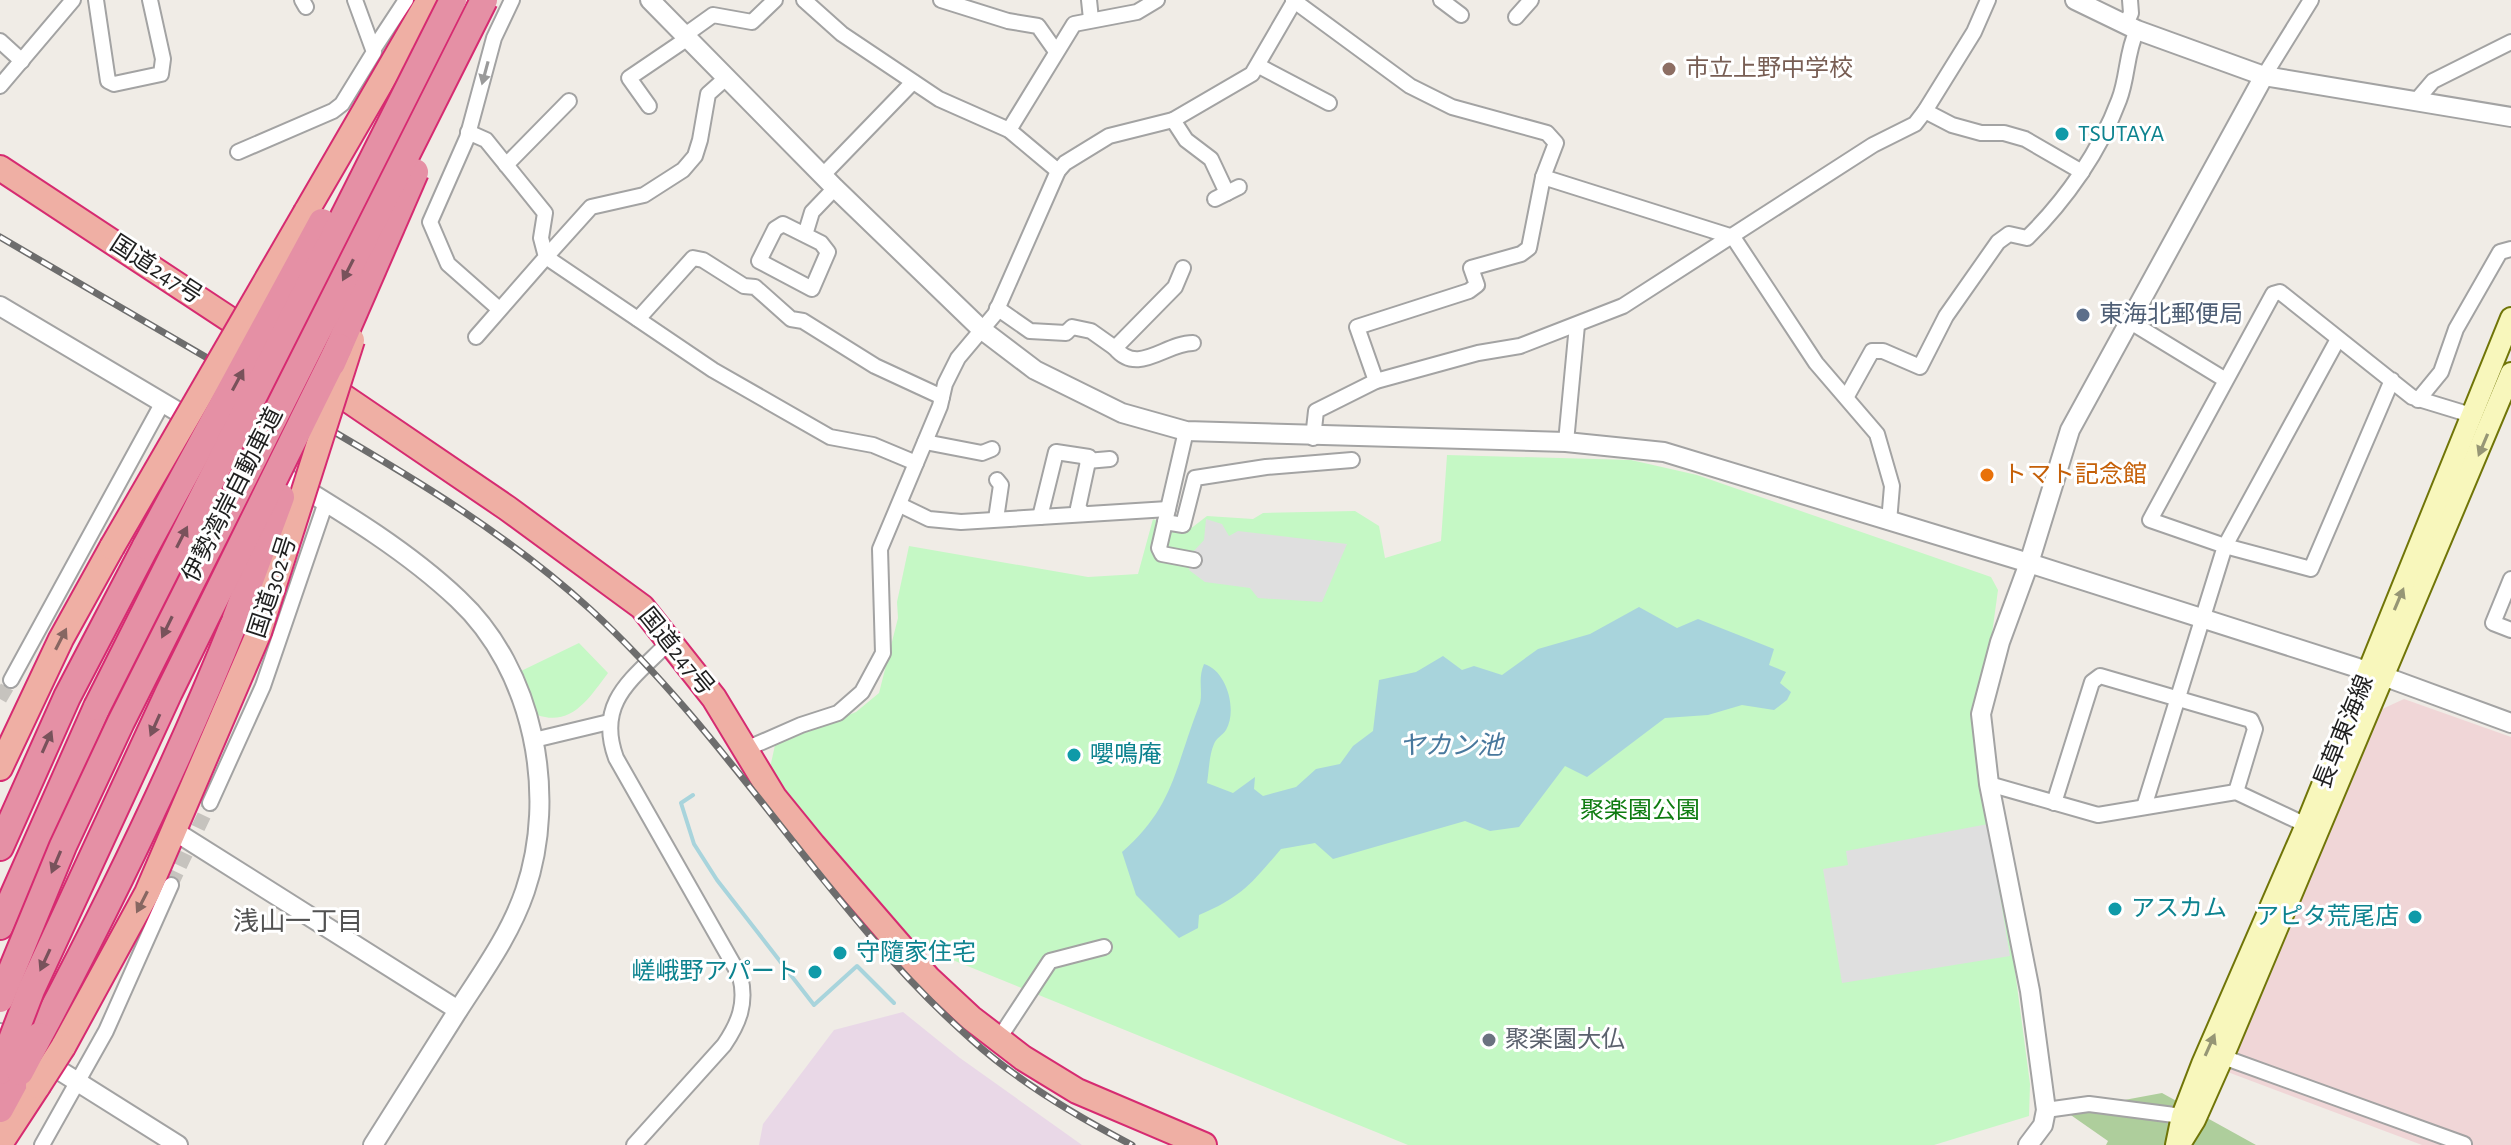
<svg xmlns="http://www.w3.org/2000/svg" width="2511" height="1145" viewBox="0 0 2511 1145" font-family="'Alegreya Sans','Noto Sans JP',sans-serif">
	<rect width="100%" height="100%" fill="#f0ece6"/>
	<polygon fill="#f0d6d7" points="2404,699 2511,737 2511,1145 2422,1145 2225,1071 2380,710"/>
	<polygon fill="#e9d8e7" points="903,1012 960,1058 1082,1145 759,1145 763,1124 834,1030"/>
	<polygon fill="#aece9c" points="2162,1093 2256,1145 2106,1145 2108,1141 2065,1111"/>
	<g fill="#c5f8c5">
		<polygon points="1447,455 1631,460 1697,475 1991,577 1998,590 1981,714 2030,1084 2029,1116 1934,1145 1408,1145 891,935 770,768 775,745 856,712 879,693 898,618 897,602 909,546 1088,577 1138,574 1153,519 1185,533 1207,516 1253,519 1263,513 1355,511 1379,526 1385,558 1441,541"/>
		<path d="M 579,643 L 608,673 C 589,698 572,727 537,715 L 521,671 Z"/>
	</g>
	<g fill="#dfdfdf">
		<polygon points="1206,519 1222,524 1229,536 1238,531 1347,544 1322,602 1258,598 1250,588 1205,582 1189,570 1193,552 1204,540"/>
		<polygon points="1988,824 2010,956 1842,983 1823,869 1848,865 1846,851"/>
	</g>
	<path fill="#a8d4dc" d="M 1639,607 L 1677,628 L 1698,619 L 1774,649 L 1769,665 L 1786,672 L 1780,683 L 1791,692 L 1787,700 L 1774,710 L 1742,705 L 1708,715 L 1665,718 L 1587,777 L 1565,766 L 1519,827 L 1490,831 L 1465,821 L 1333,859 L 1315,843 L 1281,849 C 1252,883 1242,897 1199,915 L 1198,928 L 1179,938 L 1136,895 L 1122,852 C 1174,807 1175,767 1199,706 C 1204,694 1197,680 1204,664 C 1226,670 1238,709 1226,730 C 1223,735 1216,738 1214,744 C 1209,755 1209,771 1207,783 L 1233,793 L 1255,777 L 1254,789 L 1263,796 L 1296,787 L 1316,769 L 1340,764 L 1353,746 L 1373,731 L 1379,680 L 1416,672 L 1443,656 L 1462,670 L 1474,666 L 1502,675 L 1538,649 L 1590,634 Z"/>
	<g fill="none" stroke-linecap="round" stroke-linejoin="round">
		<polyline stroke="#a8d4dc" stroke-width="4" points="693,795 681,803 694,844 717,880 814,1005 857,966 894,1003"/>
		<g stroke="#c6c3be" stroke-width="14" stroke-dasharray="14 7" stroke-linecap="butt">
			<polyline points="0,699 11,680"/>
			<polyline points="171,885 210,803"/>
		</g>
		<defs>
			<g id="minor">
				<polyline points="96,0 108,81 114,84 161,74 163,59 150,0"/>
				<polyline points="302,0 306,7"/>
				<polyline points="804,0 842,34 939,99 1009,130 1058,171"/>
				<polyline points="941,0 1008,21 1038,26 1055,50"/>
				<polyline points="1089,0 1091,19"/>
				<polyline points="1293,0 1410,86 1452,107 1547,133 1556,143 1543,177 1529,248 1521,254 1471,268 1477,285 1469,291 1357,327 1376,381"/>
				<polyline points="1441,0 1461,15"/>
				<polyline points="1516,17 1531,0"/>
				<polyline points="2126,24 2131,13 2130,0"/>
				<polyline points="685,35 713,15 752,22 775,0"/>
				<polyline points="0,41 22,61"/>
				<polyline points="375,47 406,0"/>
				<polyline points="1259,66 1329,103"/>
				<polyline points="2264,76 2311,0"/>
				<polyline points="726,78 708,94 700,140 695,156 683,170 644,195 591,207 546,257 713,370 830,437 873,445 916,463"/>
				<polyline points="0,86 73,0"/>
				<polyline points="2415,102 2433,81 2511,42"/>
				<polyline points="649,106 629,78 688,38"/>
				<polyline points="1925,111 1952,125 1981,133 2004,133 2025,139 2082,172"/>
				<polyline points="1173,120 1186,140 1211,159 1227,193"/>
				<polyline points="1009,130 1074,24 1137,12 1157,0"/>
				<polyline points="468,132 486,140 545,213 541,238 546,257 476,337"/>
				<polyline points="238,152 333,111 342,104 374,52 355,0"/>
				<polyline points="506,165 569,101"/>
				<polyline points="823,175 913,82"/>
				<polyline points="1543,177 1733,237 1816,363 1877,434 1892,486 1889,522"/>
				<polyline points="1215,199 1239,187"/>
				<polyline points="805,235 783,224 775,229 759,261 812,289 828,252 821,243 805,235 812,212 835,188"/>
				<polyline points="997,308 1030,331 1066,333 1072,327 1091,331 1115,348 1175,287 1183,268"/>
				<polyline points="499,309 448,264 430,222 467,138 494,38 512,0"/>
				<polyline points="638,319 693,258 703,260 744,286 755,287 791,319 803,321 875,366 942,397"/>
				<polyline points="2129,321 2224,379"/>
				<path d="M 1115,348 C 1138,376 1165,343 1193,343"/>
				<polyline points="2392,380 2311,569 2225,546 2150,520 2273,294 2280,292 2412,397 2471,415"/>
				<path d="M 1847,396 L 1872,351 L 1883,351 L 1920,367 L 1946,316 L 1998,242 L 2009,234 L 2027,238 C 2066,200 2100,151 2119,100 C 2128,77 2126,53 2137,30"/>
				<polyline points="2418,400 2441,372 2456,329 2500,252 2511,249"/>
				<polyline points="1186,431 1159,548 1162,554 1194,560"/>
				<polyline points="1313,438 1316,411 1376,381 1478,353 1520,346 1623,306 1873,145 1915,124 1925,111 1974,32 1988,0"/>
				<polyline points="925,442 982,453 992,449"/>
				<polyline points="1566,442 1577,325"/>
				<polyline points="1087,461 1110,459"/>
				<polyline points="900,505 929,519 961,522 1168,509"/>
				<polyline points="1040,517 1056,452 1089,457 1078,508 1084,514"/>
				<polyline points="996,519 1001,485 997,480"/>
				<polyline points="1165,522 1183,525 1195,478 1266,467 1352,460"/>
				<polyline points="2511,579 2493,623 2511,630"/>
				<polyline points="11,680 163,402"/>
				<polyline points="534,740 609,722"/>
				<polyline points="746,749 801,725 838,713 862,692 883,653 880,549 940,406 945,384 958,358 995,314 1058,171 1065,163 1109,136 1173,120 1252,74 1295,0"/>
				<polyline points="1989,784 2098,815 2236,792 2306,825"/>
				<polyline points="210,803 263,686 326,502"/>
				<polyline points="2054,803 2092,682 2100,676 2251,720 2255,729 2236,792"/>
				<polyline points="2144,807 2225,546 2338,339"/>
				<polyline points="998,1040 1050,961 1104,947"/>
				<polyline points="2223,1057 2464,1144"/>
				<polyline points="2046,1110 2089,1104 2182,1116"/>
				<polyline points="42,1145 106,1031 171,885"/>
				<path d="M 634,1145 L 724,1045 C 739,1023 747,1003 740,976 L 616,758 C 595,701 634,678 670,641"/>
			</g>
			<g id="tertiary">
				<polyline points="650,0 835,188 981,329 1035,370 1122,413 1186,431 1566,442 1664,452 2029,563 2383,676 2511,723"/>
				<polyline points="2075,0 2137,30 2264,76 2511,117"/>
				<polyline points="0,306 197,423"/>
				<path d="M 270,468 C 334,507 403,547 458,599 C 534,670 558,795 525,891 C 510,935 482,973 457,1012 C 429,1056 401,1101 373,1145"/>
				<polyline points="176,832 458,1010"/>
				<polyline points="0,1033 178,1145"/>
				<polyline points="2028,1145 2043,1125 2046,1110 2030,991 1989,784 1981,714 2000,642 2029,563 2070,430 2264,76"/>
			</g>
			<g id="secondary">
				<polyline points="2182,1141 2195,1120 2223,1057 2511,373"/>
				<polyline points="2176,1145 2182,1116 2202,1064 2306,825 2511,318"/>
			</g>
			<g id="trunk">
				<polyline points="0,168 255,336"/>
				<polyline points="306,212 429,0"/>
				<polyline points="319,380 507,508 642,607 714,698 774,797 813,845 928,978 971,1018 1023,1058 1077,1091 1204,1145"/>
				<polyline points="0,768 61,639 112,547"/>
				<polyline points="63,1047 147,893 259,632"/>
				<polyline points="0,1144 38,1086"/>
			</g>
			<g id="motorway">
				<polyline points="0,847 67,697 146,546"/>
				<polyline points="0,926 97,707"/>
				<path d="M 39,1036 C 112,899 179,761 236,618"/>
				<polyline points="0,1109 20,1072"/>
			</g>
		</defs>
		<use href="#minor" stroke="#a3a3a3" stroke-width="18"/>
		<use href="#tertiary" stroke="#a3a3a3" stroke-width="22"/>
		<use href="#secondary" stroke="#707508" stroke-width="24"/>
		<use href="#trunk" stroke="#d62b71" stroke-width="28"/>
		<use href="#motorway" stroke="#d62b71" stroke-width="30"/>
		<use href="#minor" stroke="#fff" stroke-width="14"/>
		<use href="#tertiary" stroke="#fff" stroke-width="18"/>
		<use href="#secondary" stroke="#f8f7bc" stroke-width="20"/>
		<use href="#trunk" stroke="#efafa4" stroke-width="24"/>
		<use href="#motorway" stroke="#e590a5" stroke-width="26"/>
		<defs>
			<path id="rail" d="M 0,237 C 98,294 195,351 293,408 C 398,469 501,528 591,610 C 733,740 828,913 972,1040 C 1020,1083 1076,1116 1132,1145"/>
		</defs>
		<use href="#rail" stroke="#6d6d6d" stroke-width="7"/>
		<use href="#rail" stroke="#fff" stroke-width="4" stroke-dasharray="12" stroke-linecap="butt"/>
		<defs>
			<g id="trunk-bridge">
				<polyline points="112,547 306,212"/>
				<polyline points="259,632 352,340"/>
				<polyline points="38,1086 63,1047"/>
			</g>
			<g id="motorway-bridge">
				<polyline points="332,363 415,172"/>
				<polyline points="146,546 322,222"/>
				<polyline points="236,618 281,497"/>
				<polyline points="97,707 453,0"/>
				<polyline points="0,999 63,846 121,722 484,0"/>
				<polyline points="0,1071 31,990 169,692 339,347"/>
				<polyline points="20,1072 39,1036"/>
			</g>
		</defs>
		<use href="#trunk-bridge" stroke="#d62b71" stroke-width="28" stroke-linecap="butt"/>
		<use href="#motorway-bridge" stroke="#d62b71" stroke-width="30" stroke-linecap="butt"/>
		<use href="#trunk-bridge" stroke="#efafa4" stroke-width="24"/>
		<use href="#motorway-bridge" stroke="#e590a5" stroke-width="26"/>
	</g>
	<defs><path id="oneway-solid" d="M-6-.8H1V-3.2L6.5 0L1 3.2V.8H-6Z" transform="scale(2)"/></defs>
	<use fill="#9a9a9a" href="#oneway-solid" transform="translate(485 73) rotate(105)"/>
	<g fill="#78525b">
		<use href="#oneway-solid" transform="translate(348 270) rotate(117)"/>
		<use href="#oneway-solid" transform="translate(238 380) rotate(-62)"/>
		<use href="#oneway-solid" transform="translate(182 537) rotate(-63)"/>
		<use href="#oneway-solid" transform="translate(167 627) rotate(116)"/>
		<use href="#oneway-solid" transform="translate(155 725) rotate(114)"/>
		<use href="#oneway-solid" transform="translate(47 742) rotate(-66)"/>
		<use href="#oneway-solid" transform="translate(56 862) rotate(113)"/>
		<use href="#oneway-solid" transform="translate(45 960) rotate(115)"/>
	</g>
	<g fill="#969675">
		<use href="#oneway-solid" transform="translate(2483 445) rotate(113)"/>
		<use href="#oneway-solid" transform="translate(2399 599) rotate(-67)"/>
		<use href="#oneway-solid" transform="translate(2210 1045) rotate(-66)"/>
	</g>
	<g fill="#876762">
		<use href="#oneway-solid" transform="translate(61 639) rotate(-63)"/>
		<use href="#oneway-solid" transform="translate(142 902) rotate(117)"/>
	</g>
	<circle fill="#8d6e63" stroke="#fff" stroke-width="3" cx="1669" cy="69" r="8"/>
	<g fill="#0f9aa8" stroke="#fff" stroke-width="3">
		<circle cx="2062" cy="134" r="8"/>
		<circle cx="1074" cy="755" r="8"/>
		<circle cx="2115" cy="909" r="8"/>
		<circle cx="2415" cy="917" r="8"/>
		<circle cx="840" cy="953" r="8"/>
		<circle cx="815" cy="972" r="8"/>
	</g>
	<circle fill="#5c6f8a" stroke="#fff" stroke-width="3" cx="2083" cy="315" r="8"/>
	<circle fill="#e8710a" stroke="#fff" stroke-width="3" cx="1987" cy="475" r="8"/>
	<circle fill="#6b7280" stroke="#fff" stroke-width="3" cx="1489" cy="1040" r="8"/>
	<g text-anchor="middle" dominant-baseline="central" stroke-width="6" stroke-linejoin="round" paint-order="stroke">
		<g font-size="24" fill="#785e54" stroke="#fff" text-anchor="start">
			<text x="1685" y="69">市立上野中学校</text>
		</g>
		<g font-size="24" fill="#0d838f" stroke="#fff" text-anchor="start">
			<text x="2078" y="134">TSUTAYA</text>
			<text x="1090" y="755">嚶鳴庵</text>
			<text x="2131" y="909">アスカム</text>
			<text x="2399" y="917" text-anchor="end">アピタ荒尾店</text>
			<text x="856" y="953">守隨家住宅</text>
			<text x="799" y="972" text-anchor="end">嵯峨野アパート</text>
		</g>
		<g font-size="24" fill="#1f1f1f" stroke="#fff">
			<text transform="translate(156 270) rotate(33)">国道247号</text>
			<text transform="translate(233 495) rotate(-63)">伊勢湾岸自動車道</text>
			<text transform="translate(273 587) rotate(-72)">国道302号</text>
			<text transform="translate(676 652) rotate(51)">国道247号</text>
			<text transform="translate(2344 732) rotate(-68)">長草東海線</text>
		</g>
		<g font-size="24" fill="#4e5e75" stroke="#fff" text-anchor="start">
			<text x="2099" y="315">東海北郵便局</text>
		</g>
		<g font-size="24" fill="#c56008" stroke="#fff" text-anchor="start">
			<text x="2003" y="475">トマト記念館</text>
		</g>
		<g font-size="24" fill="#0f7c11" stroke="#fff">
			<text x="1640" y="811">聚楽園公園</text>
		</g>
		<g font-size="24" fill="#5b616d" stroke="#fff" text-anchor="start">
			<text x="1505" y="1040">聚楽園大仏</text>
		</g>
		<g font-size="26" font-style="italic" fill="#48789d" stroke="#fff">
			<text x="1451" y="746">ヤカン池</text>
		</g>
		<g font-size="26" fill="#525252" stroke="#fff">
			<text x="298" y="922">浅山一丁目</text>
		</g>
	</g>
</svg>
